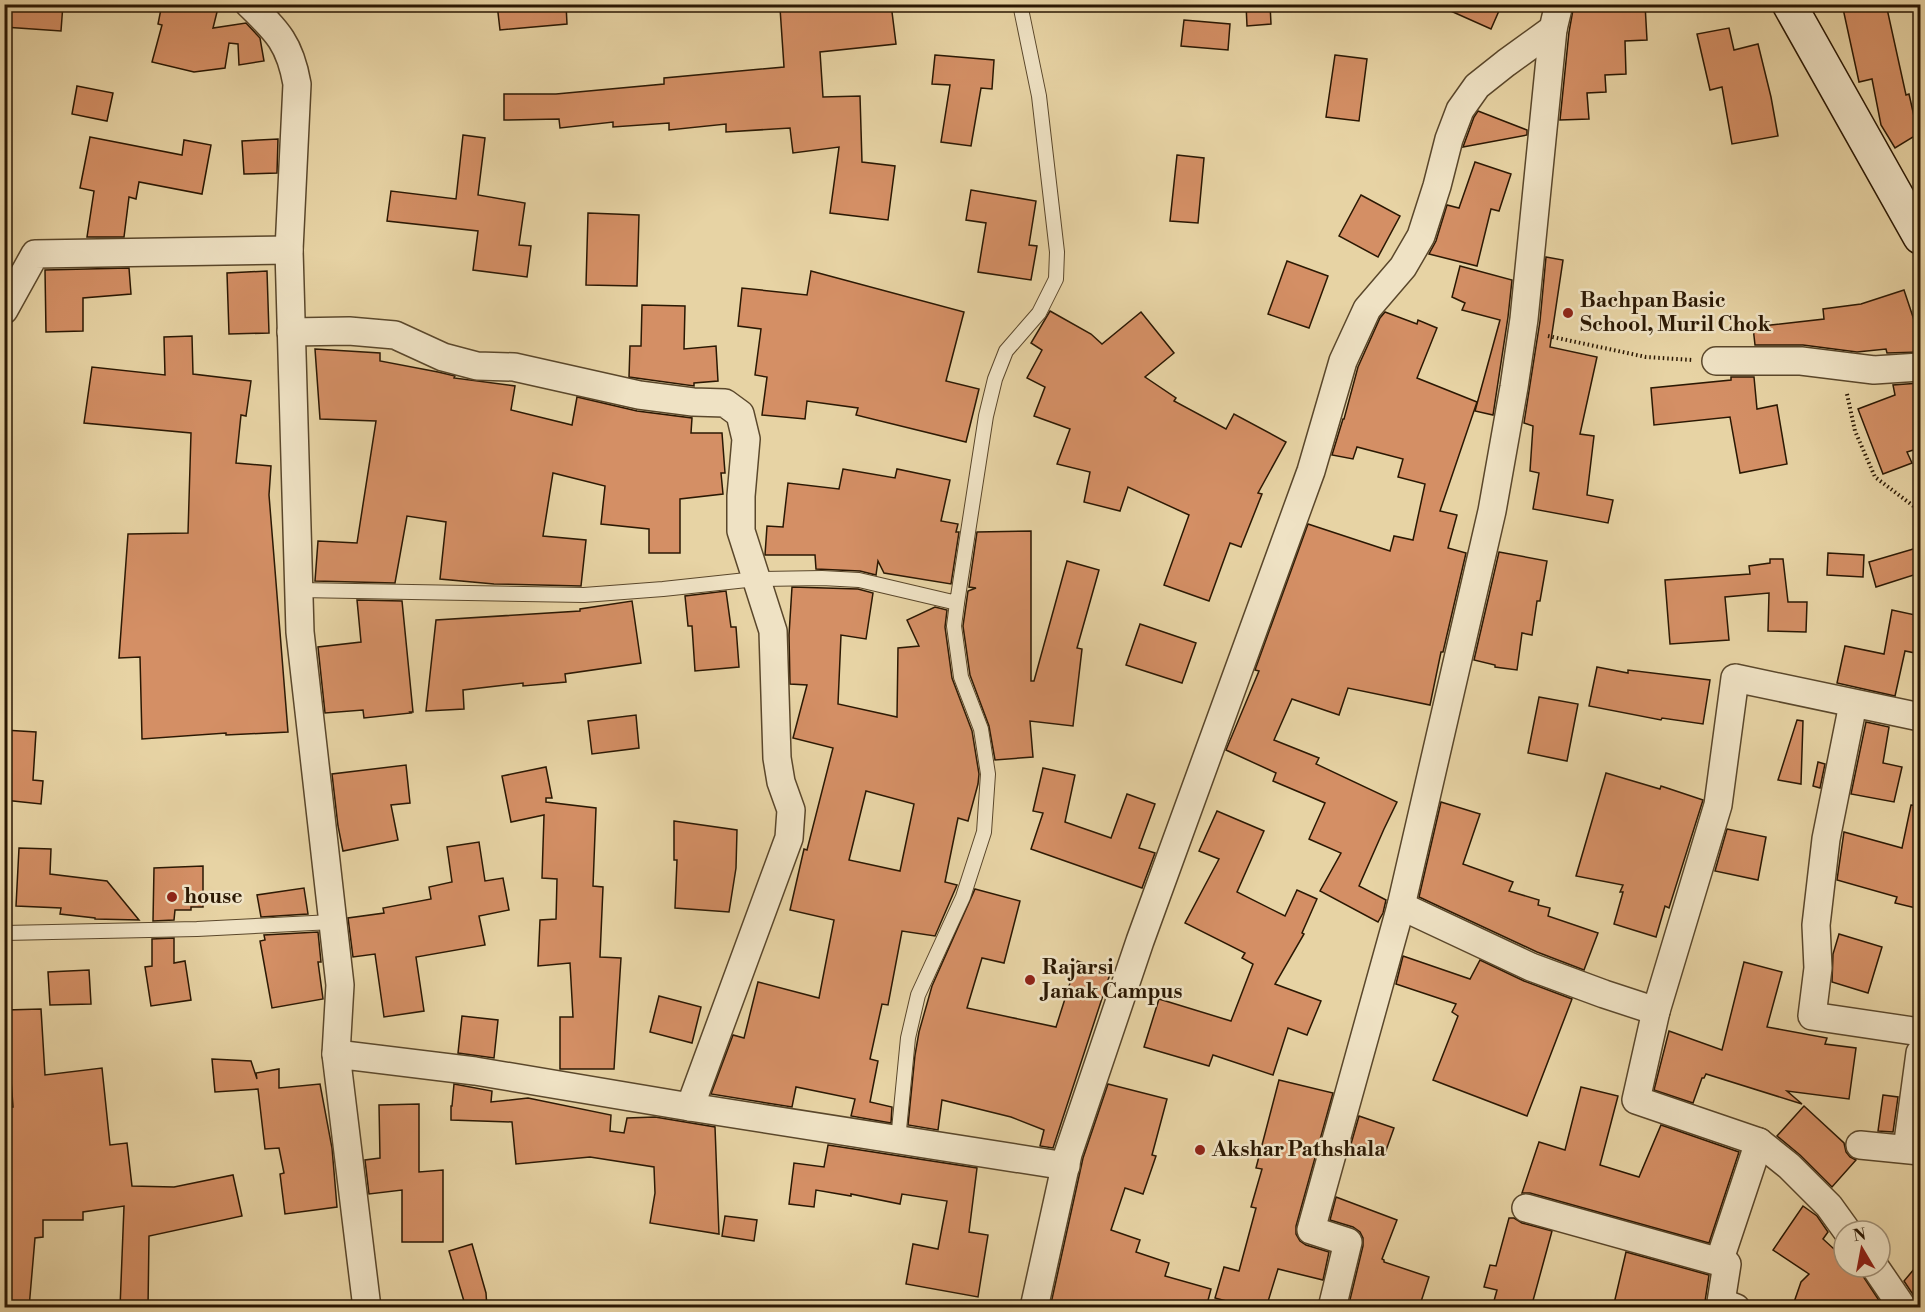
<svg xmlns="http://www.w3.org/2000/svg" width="1925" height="1312" viewBox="0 0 1925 1312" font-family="'Libre Bodoni',serif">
	<rect width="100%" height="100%" fill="#e7d3a4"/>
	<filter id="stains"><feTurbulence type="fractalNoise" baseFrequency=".00333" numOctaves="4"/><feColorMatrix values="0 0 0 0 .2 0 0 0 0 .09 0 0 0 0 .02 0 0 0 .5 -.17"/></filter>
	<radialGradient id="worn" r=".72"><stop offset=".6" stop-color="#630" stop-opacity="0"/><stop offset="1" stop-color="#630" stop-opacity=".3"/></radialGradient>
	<g fill="#d48f65" stroke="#2b1803" stroke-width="1.5" fill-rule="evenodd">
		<polygon points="4,4 63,4 61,31 4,27"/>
		<polygon points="162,4 219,4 213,28 246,23 260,38 264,61 239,65 238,44 229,43 225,68 194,72 152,62 162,25 158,24"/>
		<polygon points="497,4 566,4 567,24 500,30"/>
		<polygon points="837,4 891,4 896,44 820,52 823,97 860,96 862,162 895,166 888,220 830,213 839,147 793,153 790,128 726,132 726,124 669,130 669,123 613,127 613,122 560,128 559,119 504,120 504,94 556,94 664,84 664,78 784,67 780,8"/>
		<polygon points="1246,4 1270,4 1271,24 1247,26"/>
		<polygon points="1435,4 1502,4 1491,29"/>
		<polygon points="1574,4 1645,4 1647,40 1625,41 1626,74 1605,75 1606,92 1587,93 1589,119 1560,120 1569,32"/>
		<polygon points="1842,4 1886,4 1906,95 1909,94 1918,134 1895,148 1881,125 1872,79 1859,82"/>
		<polygon points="1184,20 1230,24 1228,50 1181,46"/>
		<polygon points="1729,28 1734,50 1758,44 1771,97 1778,136 1732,144 1722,87 1710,90 1697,34"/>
		<polygon points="935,55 994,60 992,89 981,88 971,146 941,142 950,85 932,84"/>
		<polygon points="1335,55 1367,59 1359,121 1326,117"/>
		<polygon points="77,86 113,93 107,121 72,114"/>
		<polygon points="1478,111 1527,130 1527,135 1463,147 1474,117"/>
		<polygon points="463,135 485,138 478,195 525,203 519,245 531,246 527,277 473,270 478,231 387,221 391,191 456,199"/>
		<polygon points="90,137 182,155 184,140 211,145 202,194 139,182 136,199 129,197 124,237 87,237 94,191 80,188"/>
		<polygon points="278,139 277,173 244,174 242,141"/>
		<polygon points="1177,155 1204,158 1198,223 1170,221"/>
		<polygon points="1475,162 1511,174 1499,211 1491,209 1477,266 1429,254 1436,241 1447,205 1459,208"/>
		<polygon points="971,190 1036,201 1029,245 1037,246 1031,280 978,272 986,223 966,220"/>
		<polygon points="1361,195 1400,216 1378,257 1339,236"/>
		<polygon points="588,213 639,215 637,286 586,285"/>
		<polygon points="1546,257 1563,260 1550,347 1597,357 1580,434 1594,436 1587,495 1613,500 1608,523 1533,509 1539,473 1530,471 1533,426 1524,423 1540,321"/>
		<polygon points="1287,261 1328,276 1309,328 1268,314"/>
		<polygon points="1460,266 1512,280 1508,317 1493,415 1475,411 1500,320 1462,310 1465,303 1452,297"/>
		<polygon points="129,268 131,294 83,298 83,331 46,332 45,270"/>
		<polygon points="267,271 269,333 229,334 227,273"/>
		<polygon points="811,271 964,312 946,381 979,389 966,442 856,415 858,408 807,401 805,419 762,415 767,377 755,375 761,329 738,326 742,288 807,295"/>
		<polygon points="1904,290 1917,329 1920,328 1920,352 1887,353 1886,349 1857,352 1803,345 1755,345 1753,327 1824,319 1823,309 1861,304"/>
		<polygon points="642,305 685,306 684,349 716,346 718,381 694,383 694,386 629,377 630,346 641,346"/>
		<polygon points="1050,311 1091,334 1102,344 1141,312 1174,353 1145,377 1176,398 1174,401 1226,429 1234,414 1286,442 1258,493 1262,494 1241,547 1230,543 1209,601 1164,585 1189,515 1128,487 1120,511 1084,502 1090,472 1057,464 1070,429 1034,416 1045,387 1027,378 1042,350 1031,343"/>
		<polygon points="1385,312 1417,324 1418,320 1437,328 1417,378 1477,402 1440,511 1457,515 1448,548 1466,553 1443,652 1441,652 1430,705 1348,688 1339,715 1292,699 1274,740 1319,758 1316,764 1397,802 1384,829 1359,886 1386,900 1383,913 1378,922 1320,891 1341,853 1309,839 1325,803 1273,781 1276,773 1226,750 1259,671 1255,670 1308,524 1390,551 1394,536 1413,540 1425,484 1398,477 1403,459 1357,447 1353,459 1332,455 1343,419 1344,419 1358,367 1380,318"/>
		<polygon points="192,336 193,374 251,381 246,416 241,415 236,463 271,466 269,495 288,732 226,735 226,733 142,739 140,657 119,658 128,534 188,533 191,433 84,423 92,367 165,375 164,337"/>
		<polygon points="315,349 380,353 380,361 438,372 455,376 454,378 515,386 511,410 572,425 577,397 637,411 692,418 691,433 722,433 725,473 721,473 723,494 680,499 680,553 649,553 649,529 601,524 605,486 553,473 543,536 586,540 581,586 494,584 440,579 446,522 407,516 395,583 315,581 318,541 357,543 376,421 320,419"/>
		<polygon points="1731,377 1754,377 1757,409 1777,405 1787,464 1740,473 1730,417 1654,425 1651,388 1731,380"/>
		<polygon points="1920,383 1920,448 1907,452 1912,463 1883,474 1858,409 1895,395 1893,385"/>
		<polygon points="843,469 895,478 897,469 950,480 941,521 958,524 956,532 959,532 951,584 884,573 878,561 876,575 860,571 816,569 815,555 765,555 767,526 783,527 788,483 839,489"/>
		<polygon points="1031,531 1031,681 1034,681 1067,561 1099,570 1077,648 1082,649 1073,726 1030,721 1033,757 995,760 989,726 970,675 963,626 968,591 976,588 969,587 977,532"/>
		<polygon points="1920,547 1920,573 1876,587 1869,562"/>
		<polygon points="1499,552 1547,561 1540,601 1537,601 1532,635 1522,633 1517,670 1495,667 1495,665 1474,660"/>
		<polygon points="1828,553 1864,555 1863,577 1827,575"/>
		<polygon points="1770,559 1783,559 1788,602 1807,602 1806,632 1768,631 1769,593 1725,597 1729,640 1670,644 1665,580 1750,574 1749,566 1770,563"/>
		<path d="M 792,587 L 858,589 L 873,593 L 866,639 L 841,635 L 838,704 L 897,717 L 898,648 L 919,646 L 907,620 L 935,607 L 947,610 L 945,627 L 952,678 L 972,731 L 979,774 L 978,784 L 968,821 L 958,818 L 945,882 L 957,885 L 935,936 L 902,931 L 888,1005 L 882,1004 L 870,1059 L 878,1061 L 870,1102 L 892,1107 L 891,1123 L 851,1116 L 855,1099 L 796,1087 L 792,1107 L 711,1094 L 733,1035 L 744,1038 L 758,982 L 819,998 L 834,920 L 790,910 L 804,849 L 807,850 L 833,748 L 793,738 L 807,685 L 790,684 L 789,635 ZM 866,791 L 914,804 L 900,871 L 849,860 Z"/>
		<polygon points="726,591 731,627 736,627 739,667 695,671 692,626 688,626 685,596"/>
		<polygon points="357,600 402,601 413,712 410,712 411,713 364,718 363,710 325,713 318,647 361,642"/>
		<polygon points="632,601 641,663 565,674 566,682 523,686 523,683 463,690 464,709 426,711 436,620 580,611 580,609"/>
		<polygon points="1892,610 1920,616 1920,654 1905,651 1895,696 1837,683 1845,646 1884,654"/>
		<polygon points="1140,624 1196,643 1182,683 1126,665"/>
		<polygon points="1597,667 1628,673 1628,670 1710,680 1703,724 1662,718 1661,720 1589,706"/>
		<polygon points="1539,697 1578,704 1567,761 1528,753"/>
		<polygon points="636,715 639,748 592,754 588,721"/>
		<polygon points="1797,720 1803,721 1801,784 1778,780"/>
		<polygon points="1866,722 1889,727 1883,763 1902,767 1894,802 1851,794"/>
		<polygon points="4,730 36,732 33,780 43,781 41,804 4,800"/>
		<polygon points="1818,762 1825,764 1820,788 1813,786"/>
		<polygon points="406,765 410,803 391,805 398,840 343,851 338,826 332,774"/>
		<polygon points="546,767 552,798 546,798 546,802 596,808 593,886 603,887 600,957 621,958 614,1069 560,1069 560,1017 573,1017 570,963 538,966 540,920 556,919 557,879 542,878 544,815 511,822 502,776"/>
		<polygon points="1043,768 1075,775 1065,822 1111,838 1127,794 1155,804 1139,848 1155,853 1142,888 1031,849 1043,813 1033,811"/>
		<polygon points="1606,773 1660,789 1661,786 1703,800 1669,908 1665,906 1656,937 1614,924 1623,892 1620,892 1623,885 1576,876"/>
		<polygon points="1441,802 1480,814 1463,864 1513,882 1509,891 1539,900 1538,905 1550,908 1548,916 1598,933 1584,970 1537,952 1419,897"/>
		<polygon points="1911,805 1920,806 1920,909 1895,903 1897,897 1837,880 1844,832 1902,848"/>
		<polygon points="1217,811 1264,831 1237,892 1285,916 1297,890 1317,899 1302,933 1304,934 1275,984 1321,1001 1307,1035 1288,1028 1273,1075 1213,1055 1209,1066 1144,1047 1159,999 1231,1021 1253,964 1242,958 1245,953 1185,923 1219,859 1199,851"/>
		<polygon points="674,821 737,830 736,868 729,912 675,908 677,860 674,860"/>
		<polygon points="1727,829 1766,837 1758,880 1715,871"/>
		<polygon points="479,842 485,881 503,878 509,910 479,916 485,945 416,957 424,1011 384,1017 375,954 353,957 348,918 384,913 383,908 431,899 429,887 452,882 447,847"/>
		<polygon points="19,848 51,849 50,874 107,881 139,920 95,919 95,918 60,914 61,908 16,906"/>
		<polygon points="203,866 203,907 191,907 191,910 175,910 174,920 153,921 154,868"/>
		<polygon points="304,888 308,914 261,917 257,895"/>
		<polygon points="975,889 1020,901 1004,963 982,958 967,1008 1056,1027 1077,961 1111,971 1053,1148 1040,1146 1044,1130 1011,1117 942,1100 938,1130 908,1125 915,1055 919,1032 932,986"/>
		<polygon points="318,932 321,962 318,962 323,999 272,1008 260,941 265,940 264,935"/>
		<polygon points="1839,934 1882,947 1868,993 1832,982 1833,954"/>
		<polygon points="174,938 174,963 185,961 191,1000 151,1006 145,967 152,966 152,939"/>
		<polygon points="1403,956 1470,979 1480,960 1524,981 1572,999 1527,1116 1433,1080 1458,1016 1452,1012 1456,1004 1396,984"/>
		<polygon points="1744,962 1782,972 1767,1027 1827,1038 1825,1044 1856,1048 1849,1099 1787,1091 1802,1104 1706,1074 1704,1078 1702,1078 1693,1103 1654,1090 1669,1031 1722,1050"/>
		<polygon points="89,970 91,1004 50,1005 48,972"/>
		<polygon points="659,996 701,1007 692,1043 650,1032"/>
		<polygon points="41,1009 45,1075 102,1068 110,1145 127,1143 132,1186 174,1187 233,1175 242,1216 149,1236 148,1308 120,1308 124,1206 83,1212 83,1220 43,1220 43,1237 35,1238 29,1308 4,1308 4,1107 13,1107 6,1010"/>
		<polygon points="462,1016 498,1020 494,1058 458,1053"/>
		<polygon points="212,1059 251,1061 257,1079 256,1073 279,1069 279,1088 320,1084 332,1148 337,1207 285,1214 280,1174 284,1173 279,1148 265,1149 258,1089 215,1092"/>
		<polygon points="1279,1080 1333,1093 1296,1226 1296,1234 1300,1241 1306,1245 1329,1252 1323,1280 1278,1269 1266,1308 1252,1308 1215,1298 1224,1267 1239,1271 1256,1208 1251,1207 1262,1169 1256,1168"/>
		<polygon points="454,1084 492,1091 491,1102 528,1098 611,1115 610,1131 624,1133 627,1118 655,1117 715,1127 719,1234 650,1223 655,1193 654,1167 590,1157 516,1164 512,1122 451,1120 451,1106 452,1106"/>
		<polygon points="1108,1084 1167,1099 1152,1155 1156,1156 1143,1194 1125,1188 1111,1230 1140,1240 1136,1252 1169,1263 1165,1276 1211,1289 1206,1308 1050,1308 1083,1158"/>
		<polygon points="1581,1087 1618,1096 1600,1165 1639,1177 1661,1125 1739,1152 1709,1243 1530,1193 1522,1193 1539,1142 1565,1150"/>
		<polygon points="1883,1095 1898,1097 1893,1132 1878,1131"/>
		<polygon points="419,1104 419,1172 443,1170 443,1242 402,1242 402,1190 369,1194 365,1160 380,1158 379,1105"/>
		<polygon points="1804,1106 1844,1143 1846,1152 1850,1157 1856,1160 1832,1187 1800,1155 1777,1136"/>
		<polygon points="1359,1116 1394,1128 1384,1156 1351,1144"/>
		<polygon points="828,1145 977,1168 969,1232 988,1235 978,1297 906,1284 913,1244 938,1249 947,1201 902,1194 900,1204 851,1194 851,1196 816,1190 814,1207 789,1204 794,1163 824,1167"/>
		<polygon points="1336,1197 1397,1220 1382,1259 1384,1260 1384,1262 1429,1277 1419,1308 1348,1308 1363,1246 1363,1238 1360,1232 1353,1227 1330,1220"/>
		<polygon points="1803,1206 1817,1216 1828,1232 1823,1239 1844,1258 1844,1267 1854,1267 1861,1273 1884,1308 1792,1308 1801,1282 1809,1274 1773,1250"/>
		<polygon points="725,1216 757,1220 754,1241 722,1236"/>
		<polygon points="1509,1218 1514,1218 1522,1223 1552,1231 1531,1308 1492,1308 1497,1290 1484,1287 1490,1265 1496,1266"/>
		<polygon points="472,1244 486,1293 487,1308 466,1308 449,1251"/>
		<polygon points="1626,1252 1709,1275 1704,1308 1613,1308"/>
		<polygon points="1920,1262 1920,1308 1919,1308 1916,1299 1904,1281"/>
	</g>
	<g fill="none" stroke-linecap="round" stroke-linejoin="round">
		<defs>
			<g id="lane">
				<polyline points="299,590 584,595 663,589 756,579 822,578 859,580 957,603 986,416 995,379 1006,351 1039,313 1056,279 1057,252 1039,96 1020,4"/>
				<polyline points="4,933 197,929 332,922"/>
				<polyline points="898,1140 908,1038 918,995 963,897 984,832 988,774 981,729 961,677 954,626 957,603"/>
			</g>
			<g id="street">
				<path d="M 249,4 C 278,32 290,44 297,84 L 289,250 L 300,632 L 340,985 L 336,1054"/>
				<polyline points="4,310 35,254 289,250"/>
				<polyline points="291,332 349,331 395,335 443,357 477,366 514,367 639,395 693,402 725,403 740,414 746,439 741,496 741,531 773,631 777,758 781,782 791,810 789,838 690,1107"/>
				<polyline points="1716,361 1801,361 1874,370 1920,367"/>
				<polyline points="1853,704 1826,839 1816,925 1818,968 1812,1016 1920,1032"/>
				<polyline points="1401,906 1531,967 1604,994 1656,1011"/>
				<polyline points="1860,1145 1920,1151"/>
				<polyline points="1907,1149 1920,1053"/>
				<polyline points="1526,1208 1727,1264 1721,1302 1736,1308"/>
				<polyline points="1847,1231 1829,1206 1789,1166 1759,1142 1636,1100 1656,1011 1718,805 1735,678 1920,717"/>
				<polyline points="1719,1262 1759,1142"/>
				<polyline points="1875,1267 1903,1308"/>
				<polyline points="367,1308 336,1054 475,1071 690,1107 1066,1166"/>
				<polyline points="1034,1308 1068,1154 1140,941 1311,471 1343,361 1367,309 1403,267 1421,236 1437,186 1449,139 1460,110 1477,86 1506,63 1553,29 1559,4"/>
				<polyline points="1332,1308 1348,1242 1311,1230 1401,906 1492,511 1514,387 1524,319 1553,29"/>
			</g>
			<polyline id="secondary" points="1789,4 1920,237"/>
		</defs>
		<use href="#lane" stroke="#5a472b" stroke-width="16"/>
		<use href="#street" stroke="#5a472b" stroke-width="30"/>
		<use href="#secondary" stroke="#2b1803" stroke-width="36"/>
		<g stroke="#2b1803" stroke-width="4" stroke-dasharray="1.5 3" stroke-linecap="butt">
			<polyline points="1548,336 1646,357 1692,360"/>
			<polyline points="1847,394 1855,431 1875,477 1920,511"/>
		</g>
		<use href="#lane" stroke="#efe2c4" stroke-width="14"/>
		<use href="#street" stroke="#efe2c4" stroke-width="27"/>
		<use href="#secondary" stroke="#efe2c4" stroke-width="33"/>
	</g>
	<g fill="#8f2418" stroke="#efe2c4" stroke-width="2">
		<circle cx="1568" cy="313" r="6"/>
		<circle cx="172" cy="897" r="6"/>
		<circle cx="1030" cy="980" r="6"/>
		<circle cx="1200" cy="1150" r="6"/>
	</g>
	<g text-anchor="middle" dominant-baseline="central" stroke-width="5" stroke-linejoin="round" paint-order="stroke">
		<g font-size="21" font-weight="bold" fill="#2b1803" stroke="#efe2c4" text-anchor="start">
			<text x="1580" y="301">Bachpan Basic<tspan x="1580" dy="24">School, Muril Chok</tspan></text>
			<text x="184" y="897">house</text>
			<text x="1042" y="968">Rajarsi<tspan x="1042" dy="24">Janak Campus</tspan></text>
			<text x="1212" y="1150">Akshar Pathshala</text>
		</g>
	</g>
	<rect width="1925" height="1312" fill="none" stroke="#e7d3a4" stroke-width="24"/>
	<rect x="6" y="6" width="1913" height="1300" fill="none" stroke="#2b1803" stroke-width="3"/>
	<rect x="12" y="12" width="1901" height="1288" fill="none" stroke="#2b1803" stroke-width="1.5"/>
	<g transform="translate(1862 1249) rotate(350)"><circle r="28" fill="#efe2c4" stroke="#a19177" stroke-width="1.5"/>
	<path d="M0-4.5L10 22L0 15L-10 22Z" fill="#8f2418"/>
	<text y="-9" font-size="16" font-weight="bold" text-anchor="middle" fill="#2b1803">N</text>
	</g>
	<rect width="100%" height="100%" filter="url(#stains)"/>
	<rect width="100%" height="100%" fill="url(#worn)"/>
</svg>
